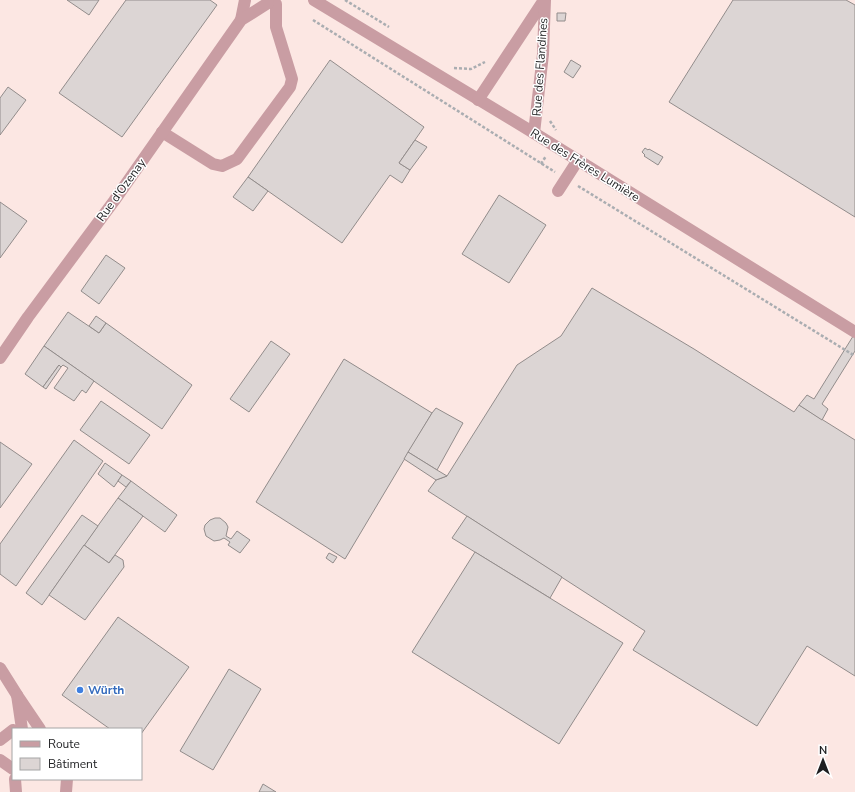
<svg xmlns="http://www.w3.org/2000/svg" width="855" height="792" viewBox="0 0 855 792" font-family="'Nunito Sans',sans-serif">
	<rect width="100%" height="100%" fill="#f3f7fc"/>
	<path fill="#fce7e3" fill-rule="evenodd" d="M 0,0 L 855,0 L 855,792 L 0,792 ZM 13,729 L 141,729 L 141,779 L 13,779 Z"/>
	<g fill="#dcd5d4" stroke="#928c8b">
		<polygon points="67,0 99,0 89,15"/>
		<polygon points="126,0 210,0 217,5 122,137 59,93"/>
		<polygon points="733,0 846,0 855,5 855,217 669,102"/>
		<polygon points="557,13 566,13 565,21 557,21"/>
		<polygon points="330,60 424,127 399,163 410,170 402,183 390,175 342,243 248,177"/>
		<polygon points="571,60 581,66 573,78 564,72"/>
		<polygon points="8,87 26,100 0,135 0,98"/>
		<polygon points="415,140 427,147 410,170 399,163"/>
		<polygon points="645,148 648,150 649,149 663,157 658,165 644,156 645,155 642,152"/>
		<polygon points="248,177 268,191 253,211 233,197"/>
		<polygon points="499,195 546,225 509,283 462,254"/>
		<polygon points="0,202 27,221 0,258"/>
		<polygon points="106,255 125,268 99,304 81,291"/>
		<polygon points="592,288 694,349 794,412 799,405 855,440 855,676 807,646 757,726 633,650 645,631 428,491 436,480 447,476 517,365 561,336"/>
		<polygon points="68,312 99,333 106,323 192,385 162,429 44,346"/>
		<polygon points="96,316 106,323 99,333 89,326"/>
		<polygon points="855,333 855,351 822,404 828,409 822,420 799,405 807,395 814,399"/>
		<polygon points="271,341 290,354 249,412 230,399"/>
		<polygon points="44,346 94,381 86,393 82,390 74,401 54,388 68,368 63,365 61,367 59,365 43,387 25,374"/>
		<polygon points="344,359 432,413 345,559 256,502"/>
		<polygon points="59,365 61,367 46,389 43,387"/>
		<polygon points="101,401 150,435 129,464 80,430"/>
		<polygon points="436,408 463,423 437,470 408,452 432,413"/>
		<polygon points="74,440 103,461 16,586 0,574 0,544"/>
		<polygon points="0,442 32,464 0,508"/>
		<polygon points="408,452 437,470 447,476 436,480 404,459"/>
		<polygon points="105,463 122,475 114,487 98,474"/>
		<polygon points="122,475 131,481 126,487 118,481"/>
		<polygon points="131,481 177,515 165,532 118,498"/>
		<polygon points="118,498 143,516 109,563 84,545"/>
		<polygon points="82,515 98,526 42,605 26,593"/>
		<polygon points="467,516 562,577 550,598 452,538"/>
		<polygon points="215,518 220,518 226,523 228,527 226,536 231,539 237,531 250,540 240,553 228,545 230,542 224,538 220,540 214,541 206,536 204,529 205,525 210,520"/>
		<polygon points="84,545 109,563 115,555 123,560 124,567 85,620 49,595"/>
		<polygon points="475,552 623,643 559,744 412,652"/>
		<polygon points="329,553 337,557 333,563 326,558"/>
		<polygon points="118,617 189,667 141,734 141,729 110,729 62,695"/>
		<polygon points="229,669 261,689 213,770 180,751"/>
		<polygon points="263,784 276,792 259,792"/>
	</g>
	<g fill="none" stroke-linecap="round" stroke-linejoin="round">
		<g stroke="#aaadb1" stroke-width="2.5" stroke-dasharray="3 2" stroke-linecap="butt">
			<polyline points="345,0 389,27"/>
			<polyline points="313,20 555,172"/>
			<polyline points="454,68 471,69 485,62"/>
			<polyline points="550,121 556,130"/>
			<polyline points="541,164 546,156"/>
			<polyline points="578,186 855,356"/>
		</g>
		<g stroke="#c99da3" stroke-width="12">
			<polyline points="314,0 534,133 855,332"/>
			<polyline points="241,20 245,0"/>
			<polyline points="478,100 544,0"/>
			<polyline points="162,132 213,164 222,166 237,159 290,87 292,79 276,27 276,4"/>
			<polyline points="534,133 543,54 545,0"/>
			<polyline points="558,191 578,160"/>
			<polyline points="0,358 28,317 114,201 241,20 268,3"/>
			<polyline points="0,668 17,695"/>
			<polyline points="22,729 17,695 40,729"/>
			<polyline points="0,740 13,730"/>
			<polyline points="0,760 13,769"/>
			<polyline points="15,779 16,792"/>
			<polyline points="66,792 67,779"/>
		</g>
	</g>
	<circle fill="#3f7fe0" stroke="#fff" stroke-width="1.5" cx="80" cy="690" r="4"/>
	<g text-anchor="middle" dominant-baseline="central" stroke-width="3" stroke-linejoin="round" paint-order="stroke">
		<g font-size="12" fill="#1e1f21" stroke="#fff">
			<text transform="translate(540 67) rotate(-86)">Rue des Flandines</text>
			<text transform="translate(585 165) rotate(32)">Rue des Frères Lumière</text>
			<text transform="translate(121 190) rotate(-54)">Rue d'Ozenay</text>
		</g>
		<g font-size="12" font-weight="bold" fill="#366cbe" stroke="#fff" text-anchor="start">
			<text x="88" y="690">Würth</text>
		</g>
	</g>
	<rect x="12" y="728" width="130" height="52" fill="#ffffff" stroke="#a5a5a6"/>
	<rect x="20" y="741" width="20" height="6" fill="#c99da3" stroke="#a5a5a6"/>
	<text x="48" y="748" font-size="12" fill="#1e1f21">Route</text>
	<rect x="20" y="758" width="20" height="12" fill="#dcd5d4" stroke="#a5a5a6"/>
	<text x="48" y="768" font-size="12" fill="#1e1f21">Bâtiment</text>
	<g transform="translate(823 760)" stroke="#ffffff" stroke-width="3" paint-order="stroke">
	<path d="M0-3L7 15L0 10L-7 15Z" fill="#1e1f21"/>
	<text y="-6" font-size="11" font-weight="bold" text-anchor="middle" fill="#1e1f21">N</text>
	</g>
</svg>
